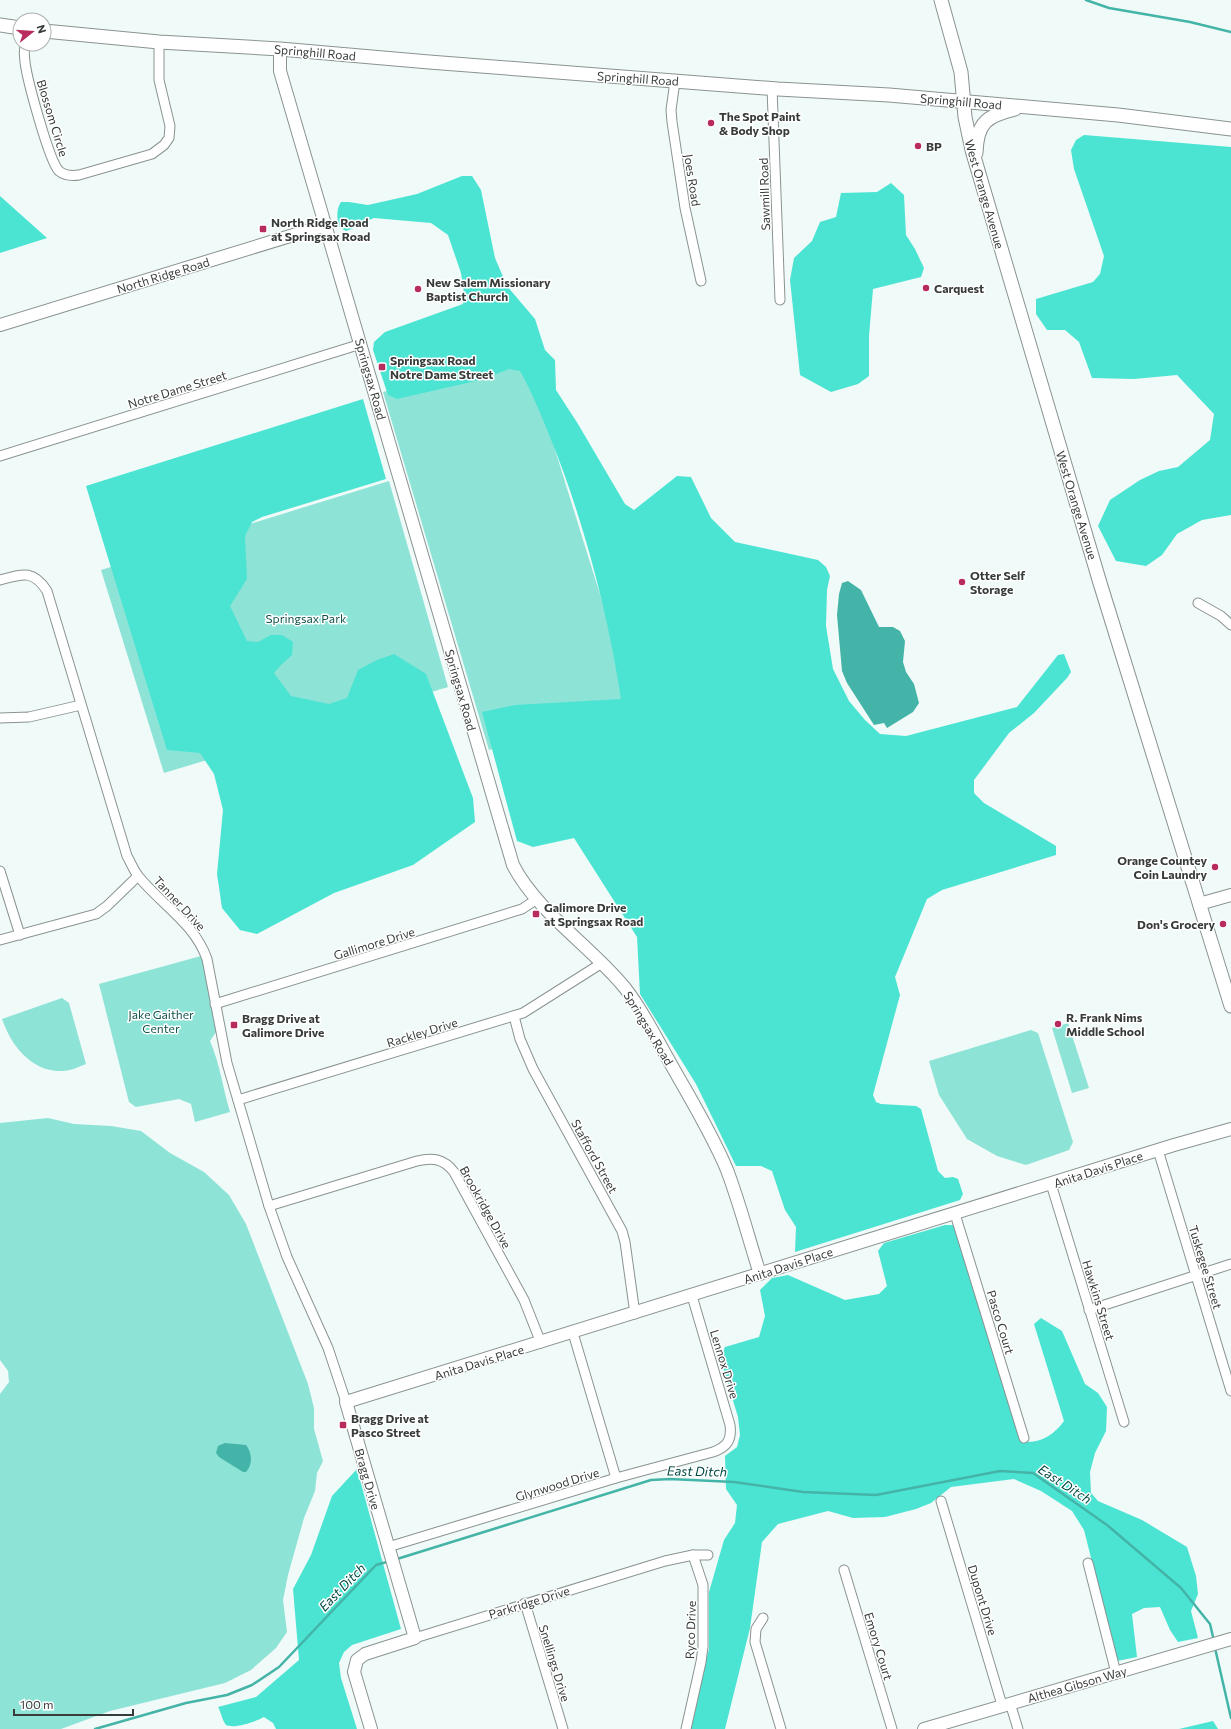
<svg xmlns="http://www.w3.org/2000/svg" width="1231" height="1729" viewBox="0 0 1231 1729" font-family="Commissioner,sans-serif">
	<rect width="100%" height="100%" fill="#f0faf8"/>
	<g fill="#8ee3d7">
		<polygon points="524,350 635,707 489,750 383,392"/>
		<polygon points="389,481 448,687 164,773 101,570"/>
		<path d="M 201,956 L 207,974 L 216,1032 L 210,1041 C 220,1064 223,1089 230,1112 L 195,1122 L 191,1104 L 179,1099 L 136,1107 L 129,1102 L 99,984 Z"/>
		<path d="M 62,998 L 69,1003 L 86,1064 C 78,1067 71,1071 62,1071 C 31,1072 11,1045 2,1019 Z"/>
		<polygon points="1068,1023 1089,1088 1072,1093 1052,1028"/>
		<polygon points="1031,1030 1038,1033 1073,1142 1069,1150 1026,1165 997,1156 967,1139 939,1095 929,1061"/>
		<polygon points="48,1118 74,1124 111,1126 141,1131 170,1153 204,1172 229,1195 246,1224 308,1384 314,1408 314,1429 323,1461 317,1473 315,1491 304,1518 288,1575 283,1600 287,1632 276,1648 251,1670 225,1683 110,1711 61,1729 0,1729 0,1394 9,1382 8,1371 0,1360 0,1123"/>
	</g>
	<g fill="#4be4d3">
		<polygon points="1084,135 1231,147 1231,515 1202,520 1177,534 1162,555 1146,566 1116,561 1098,526 1110,500 1140,480 1159,471 1178,467 1210,440 1214,414 1177,375 1134,379 1092,378 1079,342 1065,330 1047,330 1036,314 1036,299 1093,282 1100,274 1104,256 1074,169 1071,150 1076,140"/>
		<path d="M 462,176 L 472,176 L 481,190 L 495,258 L 507,286 L 535,319 L 545,350 L 555,360 L 556,390 L 578,424 L 625,504 L 634,510 L 677,476 L 691,477 L 711,518 L 735,542 L 818,560 L 826,567 L 830,576 L 827,590 L 826,626 L 833,669 L 849,701 L 865,720 L 880,734 L 906,736 L 1017,707 L 1058,655 L 1064,654 L 1071,672 L 1067,678 L 1034,713 L 1009,733 L 974,780 L 974,793 L 984,803 L 1056,846 L 1056,855 L 942,890 L 927,899 L 895,977 L 900,995 L 873,1095 L 876,1102 L 881,1104 L 916,1106 L 921,1109 L 938,1171 L 945,1178 L 953,1177 L 958,1179 L 963,1194 L 960,1200 L 795,1252 L 796,1227 L 785,1210 L 772,1171 L 761,1166 L 736,1166 L 696,1084 L 640,994 L 637,937 L 574,838 L 533,847 L 517,841 L 482,712 L 515,705 L 621,699 C 608,613 583,518 550,437 C 541,415 532,392 520,371 L 509,369 L 484,379 L 397,399 L 388,395 L 373,350 L 374,342 L 385,332 L 463,304 L 464,293 L 461,273 L 448,235 L 431,223 L 374,218 C 364,222 356,228 346,231 L 339,227 C 337,219 336,209 341,202 L 349,202 L 368,205 L 417,194 Z"/>
		<polygon points="891,183 904,195 906,235 915,249 924,268 921,277 873,289 869,336 869,376 858,384 831,392 800,375 790,280 794,258 812,241 820,222 836,217 841,193 877,192"/>
		<polygon points="0,196 47,238 0,253"/>
		<polygon points="363,399 386,479 262,517 252,522 245,536 247,579 230,606 247,641 258,642 271,635 282,635 293,642 292,655 281,665 274,673 291,696 329,704 347,698 358,670 377,660 394,654 426,674 473,798 475,822 413,865 334,893 257,934 240,930 222,908 217,874 223,810 214,774 200,753 167,750 86,486"/>
		<path d="M 945,1225 L 953,1225 L 956,1229 L 1023,1442 C 1041,1443 1054,1435 1064,1421 L 1034,1324 L 1041,1318 L 1062,1331 L 1085,1384 L 1098,1393 L 1107,1407 L 1106,1431 L 1095,1453 L 1090,1472 L 1091,1493 L 1098,1501 L 1142,1520 L 1187,1547 L 1196,1576 L 1198,1594 L 1191,1611 L 1198,1638 L 1178,1642 L 1170,1630 L 1160,1607 L 1144,1608 L 1132,1614 L 1137,1657 L 1117,1661 L 1084,1530 L 1072,1511 L 1041,1491 L 1014,1479 L 951,1487 L 931,1503 L 916,1509 L 885,1517 L 853,1518 L 828,1511 L 778,1524 L 762,1542 L 750,1628 L 725,1729 L 688,1729 L 709,1649 L 709,1592 L 724,1540 L 735,1523 L 737,1505 L 726,1489 L 725,1456 L 737,1447 L 740,1435 L 738,1417 L 720,1358 L 725,1347 L 759,1337 L 765,1316 L 760,1290 L 772,1278 L 788,1275 L 845,1300 L 879,1294 L 887,1286 L 878,1251 L 884,1243 Z"/>
		<path d="M 357,1469 L 401,1629 L 352,1645 L 344,1652 L 339,1663 L 341,1678 L 357,1729 L 276,1729 L 273,1723 L 264,1717 C 255,1722 234,1729 226,1725 C 222,1720 221,1712 218,1707 L 256,1697 L 299,1660 L 293,1589 L 311,1555 L 332,1496 Z"/>
		<polygon points="1213,1721 1218,1729 1179,1729"/>
	</g>
	<g fill="#43b4a7">
		<polygon points="848,581 861,590 879,627 893,627 900,631 905,641 903,662 906,672 914,684 919,703 913,712 887,728 884,723 874,725 847,683 842,671 837,615 839,594 842,583"/>
		<path d="M 225,1443 L 246,1445 C 252,1452 253,1465 246,1472 L 243,1472 L 219,1457 L 216,1453 L 218,1446 Z"/>
	</g>
	<g fill="none" stroke-linecap="round" stroke-linejoin="round">
		<g stroke="#43b4a7" stroke-width="2.5">
			<polyline points="1086,0 1109,8 1190,22 1231,32"/>
			<polyline points="397,1559 651,1480 670,1479 734,1482 803,1492 876,1495 1000,1471 1033,1473 1107,1525 1181,1588 1210,1624 1214,1641"/>
			<polyline points="1215,1648 1231,1718"/>
			<polyline points="95,1729 186,1703 227,1695 252,1685 279,1667 376,1565 390,1561"/>
		</g>
		<defs>
			<g id="minor">
				<path d="M 25,44 C 24,50 24,56 25,62 C 27,79 49,161 59,171 C 65,176 72,176 79,175 L 152,154 L 164,145 L 169,138 L 170,126 L 159,80 L 159,42"/>
				<polyline points="675,81 671,110 672,122 685,208 701,281"/>
				<polyline points="772,88 780,300"/>
				<polyline points="0,456 361,344"/>
				<path d="M 0,580 C 22,574 33,569 47,591 L 127,856 C 131,863 134,871 139,877 C 162,905 195,924 207,959 L 227,1063 L 269,1206 L 287,1257 L 328,1348 L 346,1402"/>
				<polyline points="1198,603 1221,616 1231,625"/>
				<polyline points="0,718 29,717 81,705"/>
				<polyline points="0,871 20,935"/>
				<polyline points="0,940 96,914 107,906 138,876"/>
				<polyline points="215,1004 522,909 537,899"/>
				<polyline points="514,1016 520,1039 533,1069 622,1231 625,1242 635,1314"/>
				<polyline points="238,1100 523,1013 602,963"/>
				<polyline points="1158,1150 1231,1391"/>
				<polyline points="1051,1184 1124,1422"/>
				<path d="M 269,1206 L 417,1161 C 433,1157 444,1159 454,1172 L 524,1300 L 541,1343"/>
				<polyline points="955,1214 1024,1438"/>
				<polyline points="1089,1310 1231,1264"/>
				<polyline points="573,1333 616,1478"/>
				<polyline points="941,1501 1002,1705"/>
				<path d="M 388,1547 L 616,1478 L 713,1452 C 727,1447 732,1440 730,1425 L 692,1296"/>
				<polyline points="1088,1563 1116,1673"/>
				<polyline points="844,1570 892,1729"/>
				<polyline points="525,1603 563,1729"/>
				<polyline points="763,1618 756,1629 755,1642 781,1729"/>
				<polyline points="415,1638 665,1561 693,1555 708,1555"/>
				<polyline points="1010,1703 1018,1729"/>
				<polyline points="686,1729 701,1662 703,1647 703,1585 693,1555"/>
			</g>
			<g id="tertiary">
				<path d="M 280,49 L 280,71 L 513,865 C 537,912 592,947 625,988 C 644,1012 657,1040 672,1066 C 691,1100 712,1134 727,1170 C 740,1204 749,1240 760,1274"/>
				<polyline points="0,325 326,225"/>
				<polyline points="1199,904 1231,895"/>
				<polyline points="371,1729 354,1672 357,1660 365,1654 415,1638 346,1402 1174,1145 1231,1129"/>
				<polyline points="924,1729 1231,1639"/>
			</g>
			<g id="secondary">
				<polyline points="941,0 961,72 965,117 972,150 1100,583 1231,1006"/>
				<polyline points="0,25 20,28"/>
				<polyline points="44,31 159,42 280,49 429,62 778,89 889,95 1118,115 1231,129"/>
				<path d="M 976,153 C 977,122 987,116 1015,109"/>
			</g>
		</defs>
		<use href="#minor" stroke="#8a9392" stroke-width="11"/>
		<use href="#tertiary" stroke="#8a9392" stroke-width="14"/>
		<use href="#secondary" stroke="#8a9392" stroke-width="15"/>
		<use href="#minor" stroke="#fff" stroke-width="9"/>
		<use href="#tertiary" stroke="#fff" stroke-width="12"/>
		<use href="#secondary" stroke="#fff" stroke-width="13"/>
	</g>
	<g fill="#b82b5e" stroke="#fff" stroke-width="1.5">
		<circle cx="711" cy="123" r="4"/>
		<circle cx="918" cy="146" r="4"/>
		<rect x="259" y="225" width="8" height="8" rx="2"/>
		<circle cx="926" cy="288" r="4"/>
		<circle cx="418" cy="289" r="4"/>
		<rect x="378" y="363" width="8" height="8" rx="2"/>
		<circle cx="962" cy="582" r="4"/>
		<circle cx="1215" cy="867" r="4"/>
		<rect x="532" y="910" width="8" height="8" rx="2"/>
		<circle cx="1223" cy="924" r="4"/>
		<circle cx="1058" cy="1024" r="4"/>
		<rect x="230" y="1021" width="8" height="8" rx="2"/>
		<rect x="339" y="1421" width="8" height="8" rx="2"/>
	</g>
	<g text-anchor="middle" dominant-baseline="central" stroke-width="3" stroke-linejoin="round" paint-order="stroke">
		<g font-size="12" fill="#373b3a" stroke="#fff">
			<text transform="translate(315 52) rotate(5)">Springhill Road</text>
			<text transform="translate(638 78) rotate(4)">Springhill Road</text>
			<text transform="translate(961 101) rotate(5)">Springhill Road</text>
			<text transform="translate(53 118) rotate(73)">Blossom Circle</text>
			<text transform="translate(693 180) rotate(81)">Joes Road</text>
			<text transform="translate(764 194) rotate(-92)">Sawmill Road</text>
			<text transform="translate(985 194) rotate(74)">West Orange Avenue</text>
			<text transform="translate(163 275) rotate(-17)">North Ridge Road</text>
			<text transform="translate(371 379) rotate(74)">Springsax Road</text>
			<text transform="translate(177 389) rotate(-17)">Notre Dame Street</text>
			<text transform="translate(1077 505) rotate(73)">West Orange Avenue</text>
			<text transform="translate(461 690) rotate(74)">Springsax Road</text>
			<text transform="translate(180 903) rotate(47)">Tanner Drive</text>
			<text transform="translate(374 943) rotate(-17)">Gallimore Drive</text>
			<text transform="translate(649 1028) rotate(59)">Springsax Road</text>
			<text transform="translate(422 1032) rotate(-17)">Rackley Drive</text>
			<text transform="translate(595 1156) rotate(61)">Stafford Street</text>
			<text transform="translate(1098 1169) rotate(-18)">Anita Davis Place</text>
			<text transform="translate(486 1207) rotate(61)">Brookridge Drive</text>
			<text transform="translate(788 1265) rotate(-18)">Anita Davis Place</text>
			<text transform="translate(1206 1267) rotate(73)">Tuskegee Street</text>
			<text transform="translate(1099 1300) rotate(73)">Hawkins Street</text>
			<text transform="translate(1001 1322) rotate(73)">Pasco Court</text>
			<text transform="translate(479 1362) rotate(-17)">Anita Davis Place</text>
			<text transform="translate(725 1364) rotate(73)">Lennox Drive</text>
			<text transform="translate(368 1479) rotate(74)">Bragg Drive</text>
			<text transform="translate(557 1484) rotate(-17)">Glynwood Drive</text>
			<text transform="translate(983 1600) rotate(73)">Dupont Drive</text>
			<text transform="translate(529 1602) rotate(-17)">Parkridge Drive</text>
			<text transform="translate(690 1630) rotate(-88)">Ryco Drive</text>
			<text transform="translate(879 1646) rotate(73)">Emory Court</text>
			<text transform="translate(555 1663) rotate(73)">Snellings Drive</text>
			<text transform="translate(1077 1684) rotate(-16)">Althea Gibson Way</text>
		</g>
		<g font-size="12" font-weight="bold" fill="#373b3a" stroke="#fff" text-anchor="start">
			<text x="719" y="116">The Spot Paint<tspan x="719" dy="14">&amp; Body Shop</tspan></text>
			<text x="926" y="146">BP</text>
			<text x="271" y="222">North Ridge Road<tspan x="271" dy="14">at Springsax Road</tspan></text>
			<text x="426" y="282">New Salem Missionary<tspan x="426" dy="14">Baptist Church</tspan></text>
			<text x="934" y="288">Carquest</text>
			<text x="390" y="360">Springsax Road<tspan x="390" dy="14">Notre Dame Street</tspan></text>
			<text x="970" y="575">Otter Self<tspan x="970" dy="14">Storage</tspan></text>
			<text x="1207" y="860" text-anchor="end">Orange Countey<tspan x="1207" dy="14">Coin Laundry</tspan></text>
			<text x="544" y="907">Galimore Drive<tspan x="544" dy="14">at Springsax Road</tspan></text>
			<text x="1215" y="924" text-anchor="end">Don's Grocery</text>
			<text x="1066" y="1017">R. Frank Nims<tspan x="1066" dy="14">Middle School</tspan></text>
			<text x="242" y="1018">Bragg Drive at<tspan x="242" dy="14">Galimore Drive</tspan></text>
			<text x="351" y="1418">Bragg Drive at<tspan x="351" dy="14">Pasco Street</tspan></text>
		</g>
		<g font-size="12" fill="#11524b" stroke="#fff">
			<text x="306" y="618">Springsax Park</text>
			<text x="161" y="1014">Jake Gaither<tspan x="161" dy="14">Center</tspan></text>
		</g>
		<g font-size="13" font-style="italic" fill="#024942" stroke="#fff">
			<text transform="translate(697 1471) rotate(1)">East Ditch</text>
			<text transform="translate(1065 1484) rotate(33)">East Ditch</text>
			<text transform="translate(342 1587) rotate(-46)">East Ditch</text>
		</g>
	</g>
	<g transform="translate(32 32) rotate(73)"><circle r="19" fill="#ffffff" stroke="#afb1b0"/>
	<path d="M0-3L7 15L0 10L-7 15Z" fill="#b82b5e"/>
	<text y="-6" font-size="11" font-weight="bold" text-anchor="middle" fill="#373b3a">N</text>
	</g>
	<path d="M14 1709v6h119v-6" fill="none" stroke="#373b3a" stroke-width="2"/>
	<text x="20" y="1709" font-size="12" fill="#373b3a" stroke="#ffffff" stroke-width="3" paint-order="stroke">100 m</text>
</svg>
